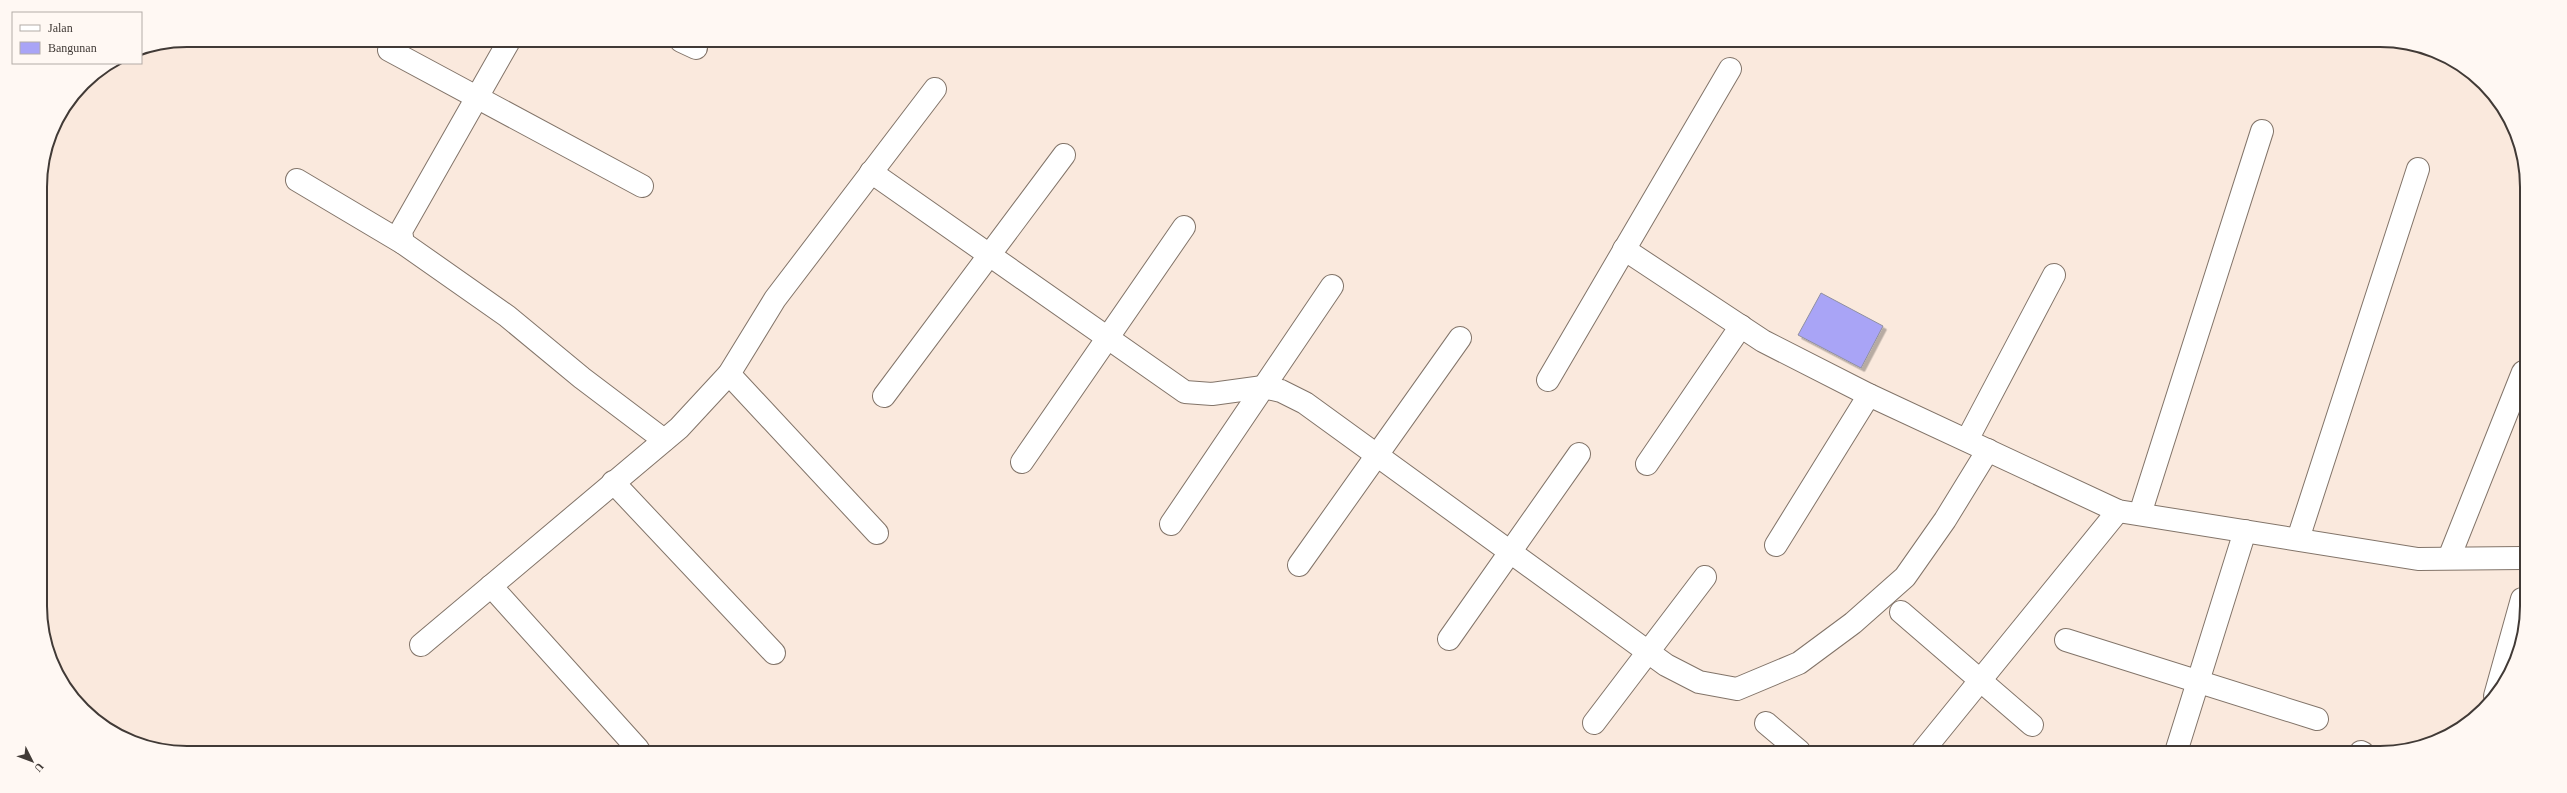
<svg xmlns="http://www.w3.org/2000/svg" width="2567" height="793" viewBox="0 0 2567 793" font-family="Georgia,serif">
	<defs>
		<filter id="shadow"><feDropShadow dx="3.5" dy="3.5" stdDeviation="0" flood-color="#0004"/></filter>
	</defs>
	<rect width="100%" height="100%" fill="#fae9dd"/>
	<polygon fill="#a9a4f6" stroke="#8f8fa0" filter="url(#shadow)" points="1821,293 1883,326 1861,368 1798,335"/>
	<g fill="none" stroke-linecap="round" stroke-linejoin="round">
		<defs>
			<g id="street">
				<polyline points="509,41 401,231 403,243 507,316 582,378 664,440"/>
				<polyline points="681,41 696,48"/>
				<polyline points="389,50 642,186"/>
				<polyline points="871,172 1185,392 1212,394 1263,387 1281,391 1305,403 1666,665 1699,682 1737,689 1799,663 1853,623 1905,577 1945,520 1988,450"/>
				<polyline points="297,180 403,243"/>
				<polyline points="1624,249 1763,341 1869,395 2118,511 2418,559 2522,558"/>
				<polyline points="729,374 877,533"/>
				<polyline points="1548,380 1730,69"/>
				<polyline points="884,396 1064,155"/>
				<polyline points="1967,440 2054,275"/>
				<polyline points="1022,462 1184,227"/>
				<polyline points="1647,464 1741,326"/>
				<polyline points="613,482 774,653"/>
				<polyline points="2140,514 2262,131"/>
				<polyline points="1171,524 1332,286"/>
				<polyline points="2298,539 2418,169"/>
				<polyline points="1776,545 1869,395"/>
				<polyline points="2449,558 2523,372"/>
				<polyline points="1299,565 1460,338"/>
				<polyline points="491,586 638,749"/>
				<polyline points="1901,612 2032,725"/>
				<polyline points="1449,639 1579,454"/>
				<polyline points="2066,640 2317,719"/>
				<polyline points="421,645 679,428 729,374 775,299 935,89"/>
				<polyline points="2495,696 2522,599"/>
				<polyline points="1594,723 1705,577"/>
				<polyline points="1766,723 1799,751"/>
				<polyline points="1922,752 2118,511"/>
				<polyline points="2176,752 2245,531"/>
				<polyline points="2361,752 2363,753"/>
			</g>
		</defs>
		<use href="#street" stroke="#827469" stroke-width="24"/>
		<use href="#street" stroke="#fff" stroke-width="22"/>
	</g>
	<path d="M0 0H2567V793H0ZM187 47H2380A140 140 0 0 1 2520 187V606A140 140 0 0 1 2380 746H187A140 140 0 0 1 47 606V187A140 140 0 0 1 187 47Z" fill="#fff8f3" fill-rule="evenodd"/>
	<path fill="none" stroke="#413a36" stroke-width="2" d="M187 47H2380A140 140 0 0 1 2520 187V606A140 140 0 0 1 2380 746H187A140 140 0 0 1 47 606V187A140 140 0 0 1 187 47Z"/>
	<rect x="12" y="12" width="130" height="52" fill="#fff8f3" stroke="#b3aca7"/>
	<rect x="20" y="25" width="20" height="6" fill="#ffffff" stroke="#b3aca7"/>
	<text x="48" y="32" font-size="12" fill="#413a36">Jalan</text>
	<rect x="20" y="42" width="20" height="12" fill="#a9a4f6" stroke="#b3aca7"/>
	<text x="48" y="52" font-size="12" fill="#413a36">Bangunan</text>
	<g transform="translate(32 761) rotate(132)" stroke="#fff8f3" stroke-width="3" paint-order="stroke">
	<path d="M0-3L7 15L0 10L-7 15Z" fill="#413a36"/>
	<text y="-6" font-size="11" font-weight="bold" text-anchor="middle" fill="#413a36">U</text>
	</g>
</svg>
